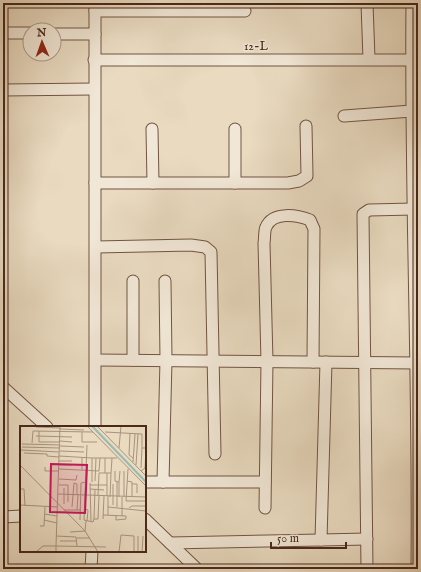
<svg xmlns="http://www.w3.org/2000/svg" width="421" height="572" viewBox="0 0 421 572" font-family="'IM FELL English',serif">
	<rect width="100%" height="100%" fill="#e9dac0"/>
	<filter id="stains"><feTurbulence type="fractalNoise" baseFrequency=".005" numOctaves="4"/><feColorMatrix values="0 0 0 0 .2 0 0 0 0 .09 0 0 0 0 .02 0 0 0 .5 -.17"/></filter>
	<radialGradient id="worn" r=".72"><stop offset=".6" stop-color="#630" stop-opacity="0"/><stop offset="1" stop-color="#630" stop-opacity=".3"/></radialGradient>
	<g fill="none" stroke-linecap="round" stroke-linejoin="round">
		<defs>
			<g id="street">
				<polyline points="95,3 95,427"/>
				<polyline points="367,3 369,59"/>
				<path d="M 412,3 C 410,192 419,380 417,569"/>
				<polyline points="95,11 245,11"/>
				<polyline points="3,33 30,33"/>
				<polyline points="54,34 95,34"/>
				<polyline points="94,60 418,60"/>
				<polyline points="3,90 94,89"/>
				<polyline points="344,116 412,111"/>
				<polyline points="152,129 153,183"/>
				<polyline points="235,129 235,183"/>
				<polyline points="95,183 288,183 299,181 307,176 306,126"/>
				<polyline points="96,247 191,245 205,247 211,252 215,454"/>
				<polyline points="133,281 133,360"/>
				<polyline points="96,360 418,363"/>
				<polyline points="326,362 321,540 367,539"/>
				<polyline points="3,387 47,427"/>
				<polyline points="145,482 265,482"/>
				<polyline points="163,482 166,360 165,281"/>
				<path d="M 265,508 L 267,361 L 264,243 C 265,238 264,231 266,227 C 273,211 297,215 310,220 L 314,229 L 313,362"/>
				<polyline points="3,517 21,516"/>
				<polyline points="145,519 197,569"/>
				<polyline points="170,543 321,540"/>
				<polyline points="91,569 92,551"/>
				<polyline points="367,569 363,214 369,210 414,209"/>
			</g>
		</defs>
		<use href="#street" stroke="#725444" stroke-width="13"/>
		<use href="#street" stroke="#f1e7d6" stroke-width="11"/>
	</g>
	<g text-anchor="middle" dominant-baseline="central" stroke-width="3" stroke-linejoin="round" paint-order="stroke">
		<g font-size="12" fill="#4a281b" stroke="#f1e7d6">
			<text x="256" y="46">12-L</text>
		</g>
	</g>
	<g transform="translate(20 426)">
		<rect width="126" height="126" fill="#e9dac0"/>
		<path fill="none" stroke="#97bbb2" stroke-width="2" d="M 72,0 L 126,56"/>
		<path fill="none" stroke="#a9937e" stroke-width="1" d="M 40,0 L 36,120 L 86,121M 67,0 L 126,60M 77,0 L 126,50M 16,1 L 40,2M 40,3 L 64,4M 19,5 L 19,16 L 40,16M 62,6 L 62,16 L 77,16M 85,6 L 122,8 L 122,22 L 126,22M 110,7 L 109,29 L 113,32M 16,10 L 52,11M 40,15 L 52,16M 12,17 L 13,5 L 73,6M 2,18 L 40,19M 67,19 L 64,94 L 73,96 L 74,93 L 78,93 L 79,70M 40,20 L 64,21M 2,21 L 40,22M 99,22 L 101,0M 1,24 L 39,26M 40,25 L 64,26M 4,27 L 27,28M 27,28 L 27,30 L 39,31M 39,30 L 72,32 L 72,56M 62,31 L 62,44M 72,32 L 97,32M 85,32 L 85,47M 39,35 L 52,35M 113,36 L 115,8M 0,39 L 65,105 L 78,126M 39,39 L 52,39M 116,39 L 118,8M 25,41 L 25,45 L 39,45M 121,42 L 122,22M 39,43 L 79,45M 108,43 L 106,75 L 126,75M 79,45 L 80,32M 95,45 L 95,55 L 99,56 L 100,45M 121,45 L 125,42 L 126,22M 91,47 L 92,32M 39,53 L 56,54 L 57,49M 75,55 L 76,32M 107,55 L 112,56 L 112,71M 97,56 L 97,81M 70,57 L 71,95M 112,58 L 117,58 L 117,67M 39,59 L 48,59 L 48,76M 70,59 L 87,59M 0,63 L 4,63 L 5,80M 70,63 L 84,64M 38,68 L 126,71M 58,69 L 57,84 L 61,84M 78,70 L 79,47 L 91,47 L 90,71M 87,70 L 87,47M 99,71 L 99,56M 104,71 L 104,45M 44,78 L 44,62M 0,79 L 38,81M 93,79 L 93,58M 52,81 L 54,57 L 57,58 L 57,69M 88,81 L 126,85M 109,82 L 112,80 L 126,80M 65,83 L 68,84 L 67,95M 44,84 L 57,84M 25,88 L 37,90M 83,89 L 106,90 L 106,93 L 96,94 L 96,89M 88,89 L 88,70M 102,90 L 102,71M 74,93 L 75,64M 83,93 L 84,70M 24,94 L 37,97M 60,94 L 61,57 L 66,56M 20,100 L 24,100 L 25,81M 50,106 L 65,105 L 66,95M 36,110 L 56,111 L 57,120M 57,112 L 70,112M 40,115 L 57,115M 16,126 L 23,120 L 36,120 L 36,126M 99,126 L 101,109 L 114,110 L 114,126M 118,126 L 118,110M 122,126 L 123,110"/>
		<path fill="#c2185b" fill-opacity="0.15" stroke="#c2185b" stroke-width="2" d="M 31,38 L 67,39 L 65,87 L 30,86 Z"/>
		<rect width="126" height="126" fill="none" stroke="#4a281b" stroke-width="2"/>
	</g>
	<rect width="421" height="572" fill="none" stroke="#e9dac0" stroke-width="16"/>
	<rect x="4" y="4" width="413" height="564" fill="none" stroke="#4a281b" stroke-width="2"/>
	<rect x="8" y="8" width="405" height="556" fill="none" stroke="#4a281b"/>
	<g transform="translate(42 42) rotate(358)"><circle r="19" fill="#f1e7d6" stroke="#ae9b8b"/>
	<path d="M0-3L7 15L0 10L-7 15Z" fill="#8f2418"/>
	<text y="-6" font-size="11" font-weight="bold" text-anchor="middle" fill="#4a281b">N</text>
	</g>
	<path d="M271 542v6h75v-6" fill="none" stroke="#4a281b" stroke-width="2"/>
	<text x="277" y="542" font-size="12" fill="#4a281b" stroke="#f1e7d6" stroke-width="3" paint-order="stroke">50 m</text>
	<rect width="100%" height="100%" filter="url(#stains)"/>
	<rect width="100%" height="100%" fill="url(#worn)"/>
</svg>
